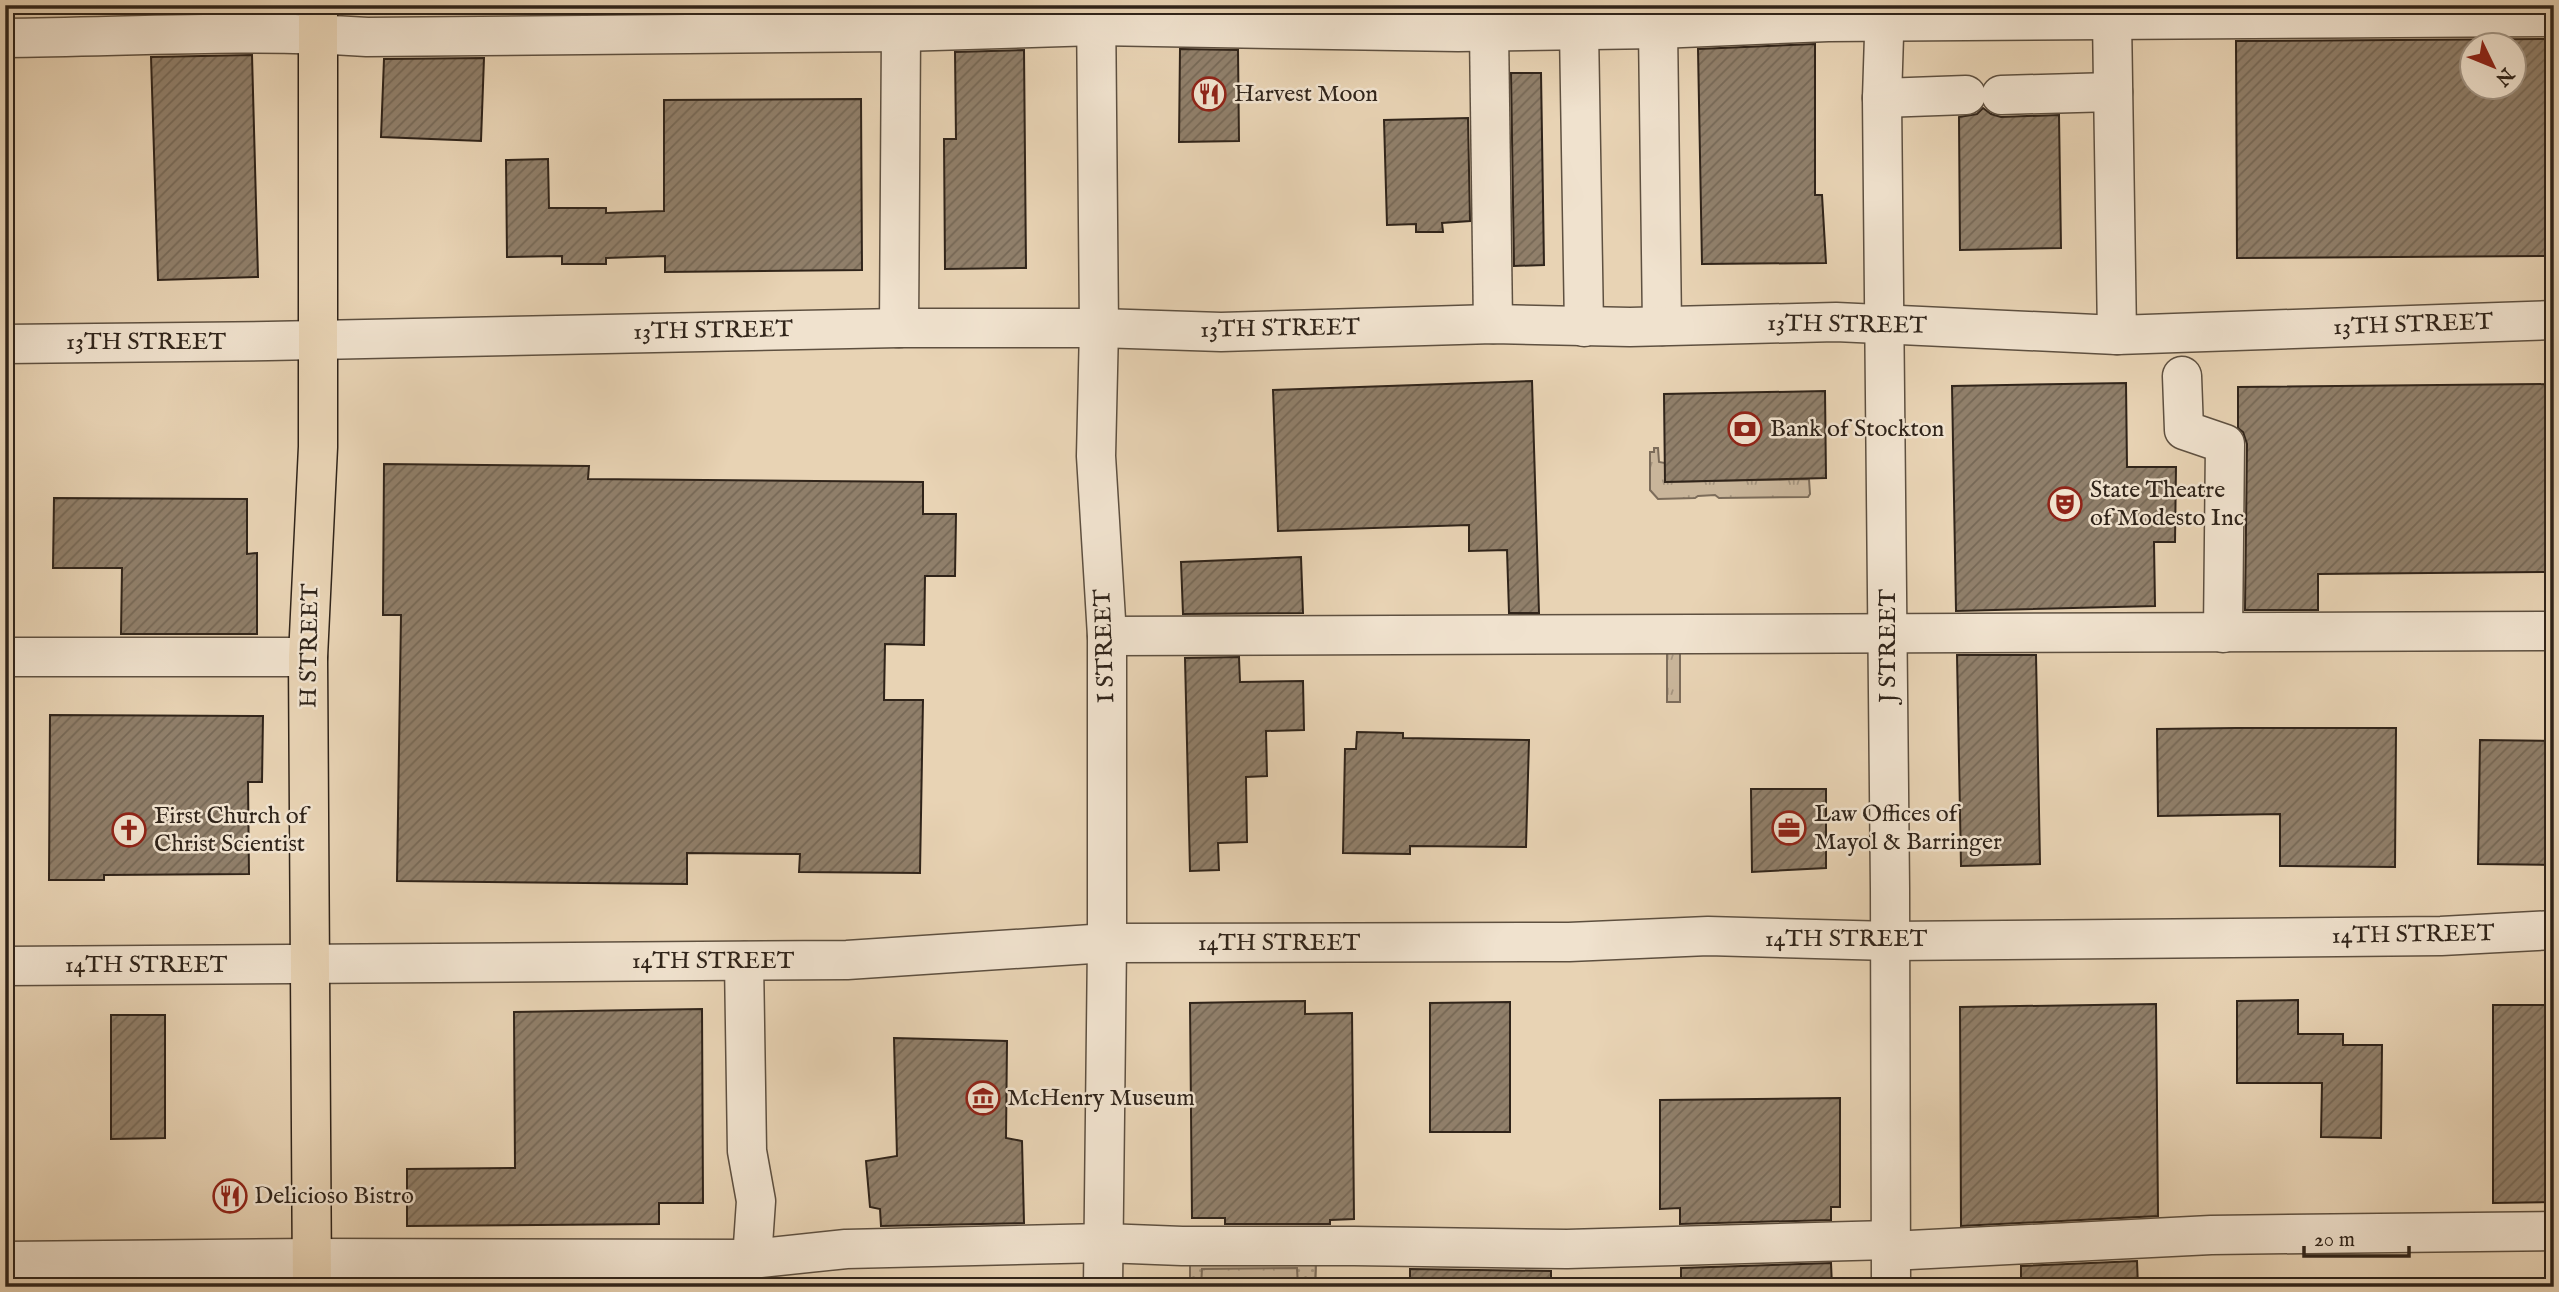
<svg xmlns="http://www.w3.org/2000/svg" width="2559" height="1292" viewBox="0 0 2559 1292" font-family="'IM FELL English',serif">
	<defs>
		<pattern id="grass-tufts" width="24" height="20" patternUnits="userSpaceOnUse" patternTransform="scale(1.75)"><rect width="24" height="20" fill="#c9b59a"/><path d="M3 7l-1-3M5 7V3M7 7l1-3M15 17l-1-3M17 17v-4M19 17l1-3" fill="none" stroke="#a4937d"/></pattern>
		<pattern id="park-crowns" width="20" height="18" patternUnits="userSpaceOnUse" patternTransform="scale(1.75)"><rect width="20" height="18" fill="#c9b59a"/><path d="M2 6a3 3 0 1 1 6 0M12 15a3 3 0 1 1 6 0" fill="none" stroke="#a4937d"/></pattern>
		<pattern id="garden-dots" width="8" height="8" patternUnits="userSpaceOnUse" patternTransform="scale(1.75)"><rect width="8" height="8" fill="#c9b59a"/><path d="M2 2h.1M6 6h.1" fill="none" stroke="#a4937d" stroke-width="1.8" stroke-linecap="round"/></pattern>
		<pattern id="building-hatch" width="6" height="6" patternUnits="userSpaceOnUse" patternTransform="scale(1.75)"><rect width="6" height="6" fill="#907f6a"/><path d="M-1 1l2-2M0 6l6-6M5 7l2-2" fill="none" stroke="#766856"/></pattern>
	</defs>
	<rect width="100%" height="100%" fill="#e8d3b4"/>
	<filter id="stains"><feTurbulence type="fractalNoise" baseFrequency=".00286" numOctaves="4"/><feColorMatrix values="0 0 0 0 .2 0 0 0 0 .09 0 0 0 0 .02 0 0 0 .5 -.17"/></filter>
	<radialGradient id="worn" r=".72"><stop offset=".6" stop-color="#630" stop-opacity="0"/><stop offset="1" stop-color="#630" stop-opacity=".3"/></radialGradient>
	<g fill="url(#grass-tufts)" stroke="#7c6c5a" stroke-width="2">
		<polygon points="1654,448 1658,448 1659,462 1665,463 1666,482 1809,479 1810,494 1808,497 1719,498 1715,495 1698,496 1695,498 1658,499 1650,490 1650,452 1654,452"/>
		<rect x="1667" y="650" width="13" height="52"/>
	</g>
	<polygon fill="url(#park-crowns)" stroke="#7c6c5a" stroke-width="2" points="1316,1259 1315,1287 1190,1287 1190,1261"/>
	<polygon fill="url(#garden-dots)" stroke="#7c6c5a" stroke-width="2" points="1316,1259 1315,1287 1298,1287 1297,1268 1202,1269 1201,1287 1190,1287 1190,1261"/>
	<g fill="url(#building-hatch)" stroke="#30241a" stroke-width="2" fill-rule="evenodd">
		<path d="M 2554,39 L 2554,256 L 2237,258 L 2236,41 ZM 2472,46 L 2514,46 L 2514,88 L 2472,88 Z"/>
		<polygon points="1815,44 1815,195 1822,195 1826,263 1702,264 1698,49"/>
		<polygon points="1180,49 1238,50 1239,141 1179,142"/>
		<polygon points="1024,50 1026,268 945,269 944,139 956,139 955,52"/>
		<polygon points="252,55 258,277 158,280 151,57"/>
		<polygon points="484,58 481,141 381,137 384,59"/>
		<polygon points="1511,73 1541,73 1544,265 1514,266"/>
		<polygon points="861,99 862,270 665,272 665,256 606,258 606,264 562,264 562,256 507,257 506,160 548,159 549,208 606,208 606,213 664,211 664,100"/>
		<polygon points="1983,108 1991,114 2001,117 2059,115 2061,248 1960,250 1959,117 1977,114"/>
		<polygon points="1468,118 1470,221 1442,223 1443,232 1416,232 1416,224 1387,225 1384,120"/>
		<polygon points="1532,381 1539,613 1509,613 1507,550 1469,551 1469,525 1278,531 1273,390"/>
		<polygon points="2126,383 2127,467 2176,467 2175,542 2154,542 2155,606 1956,611 1952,386"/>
		<polygon points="2554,384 2554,572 2318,574 2318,610 2245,610 2247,444 2243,432 2238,428 2238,387"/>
		<polygon points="1825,391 1826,478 1665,482 1664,394"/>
		<polygon points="384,464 589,466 588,479 923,482 923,514 956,514 955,576 925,576 924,645 885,644 884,700 923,700 920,873 799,872 800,854 687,853 687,884 397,881 401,615 383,615"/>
		<polygon points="54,498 247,499 247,554 257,553 257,634 121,634 122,568 53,568"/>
		<polygon points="1301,557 1303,613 1183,614 1181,562"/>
		<polygon points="1957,655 2036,655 2040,864 1961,866"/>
		<polygon points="1239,657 1240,682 1303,681 1304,730 1266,731 1267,776 1246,777 1247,842 1218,843 1219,870 1190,871 1185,658"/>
		<polygon points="50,715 263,716 262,782 248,782 249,874 104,875 104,880 49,880"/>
		<polygon points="2236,728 2396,728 2395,867 2280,866 2280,814 2158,816 2157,729"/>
		<polygon points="1357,732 1403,733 1403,738 1529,740 1526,847 1410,846 1410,854 1343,853 1345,749 1356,749"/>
		<polygon points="2480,740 2554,741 2554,865 2478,864"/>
		<polygon points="1751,789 1826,789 1826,868 1752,872"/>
		<polygon points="2298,1000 2298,1034 2343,1034 2343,1045 2382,1045 2381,1138 2321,1137 2322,1083 2237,1083 2237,1001"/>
		<polygon points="1305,1001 1305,1014 1352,1013 1354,1219 1330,1220 1330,1224 1225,1224 1225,1218 1192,1218 1190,1003"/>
		<polygon points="1510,1002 1510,1132 1430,1132 1430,1003"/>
		<polygon points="2156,1004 2158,1216 1961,1226 1960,1007"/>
		<polygon points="2493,1005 2554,1005 2554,1202 2493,1203"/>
		<polygon points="702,1009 703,1203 659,1203 659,1224 407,1226 407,1169 515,1168 514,1012"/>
		<polygon points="111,1015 165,1015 165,1138 111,1139"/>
		<polygon points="894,1038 1007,1041 1006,1138 1022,1141 1024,1223 881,1226 880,1209 870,1207 866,1161 897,1156"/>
		<polygon points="1840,1098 1840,1207 1831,1207 1831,1220 1680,1224 1680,1208 1660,1209 1660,1100"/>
		<polygon points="2137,1261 2138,1287 2021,1287 2021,1266"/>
		<polygon points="1831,1263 1832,1287 1681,1287 1681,1268"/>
		<polygon points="1410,1269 1551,1271 1551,1287 1410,1287"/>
	</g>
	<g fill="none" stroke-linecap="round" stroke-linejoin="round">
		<defs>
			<g id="minor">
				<polyline points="1096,5 1099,328 1096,456 1107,636 1107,943 1103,1287"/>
				<polyline points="1885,5 1882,98 1890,889 1891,1287"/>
				<polyline points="2109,5 2112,20 2117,335"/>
				<polyline points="1658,29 1662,326"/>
				<polyline points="1579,30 1584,327"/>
				<polyline points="1489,31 1493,324"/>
				<path d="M 5,38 C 126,37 247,29 367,37 L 901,32 L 1096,26 L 1458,32 L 1658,29 L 1828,22 L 2554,17"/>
				<polyline points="2001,95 2113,92"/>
				<polyline points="1882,98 1966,95"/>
				<polyline points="899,328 901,32"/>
				<polyline points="5,344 268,341 899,328 1099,328 1221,332 1493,324 1630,327 1836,322 2117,335 2554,320"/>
				<polyline points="2182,376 2184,430 2225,444 2223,633"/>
				<polyline points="1107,636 2554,631"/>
				<polyline points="5,657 308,657"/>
				<polyline points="744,961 747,1151 756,1201 752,1259"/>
				<polyline points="5,966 847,960 1107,943 1569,942 1708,936 1890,941 2441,936 2554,930"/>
				<polyline points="1890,1251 2211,1235 2554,1231"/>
				<polyline points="5,1261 312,1258 752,1259 846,1249 1104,1243 1182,1246 1354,1246 1567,1249 1889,1240"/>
			</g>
			<polyline id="major" points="312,1287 308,657 318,447 318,5"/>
		</defs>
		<use href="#minor" stroke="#5e5040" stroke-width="41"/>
		<use href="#major" stroke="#30241a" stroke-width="41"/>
		<use href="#minor" stroke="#f0e2ce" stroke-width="38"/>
		<use href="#major" stroke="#e8d3b4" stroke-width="38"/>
	</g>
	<defs>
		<symbol id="restaurant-ring" viewBox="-11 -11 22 22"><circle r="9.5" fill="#f0e2ce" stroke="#8f2418" stroke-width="1.5"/><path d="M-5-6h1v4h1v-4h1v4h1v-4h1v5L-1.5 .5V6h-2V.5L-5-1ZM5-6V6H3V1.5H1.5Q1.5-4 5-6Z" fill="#8f2418"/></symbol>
		<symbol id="bank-ring" viewBox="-11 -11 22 22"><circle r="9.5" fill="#f0e2ce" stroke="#8f2418" stroke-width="1.5"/><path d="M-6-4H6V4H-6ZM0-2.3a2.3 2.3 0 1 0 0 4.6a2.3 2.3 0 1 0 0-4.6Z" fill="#8f2418"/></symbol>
		<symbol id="theatre-ring" viewBox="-11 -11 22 22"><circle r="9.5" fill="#f0e2ce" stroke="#8f2418" stroke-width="1.5"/><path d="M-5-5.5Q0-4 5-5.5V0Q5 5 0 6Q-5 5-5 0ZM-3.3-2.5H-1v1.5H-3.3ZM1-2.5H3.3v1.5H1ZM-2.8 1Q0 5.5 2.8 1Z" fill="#8f2418"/></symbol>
		<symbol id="office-ring" viewBox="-11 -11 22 22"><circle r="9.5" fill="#f0e2ce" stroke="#8f2418" stroke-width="1.5"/><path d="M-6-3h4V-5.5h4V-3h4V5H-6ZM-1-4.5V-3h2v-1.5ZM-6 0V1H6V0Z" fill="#8f2418"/></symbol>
		<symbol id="church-ring" viewBox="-11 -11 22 22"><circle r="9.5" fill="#f0e2ce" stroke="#8f2418" stroke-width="1.5"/><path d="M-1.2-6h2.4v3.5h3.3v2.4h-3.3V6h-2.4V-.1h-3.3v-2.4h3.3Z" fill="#8f2418"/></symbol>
		<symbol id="museum-ring" viewBox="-11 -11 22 22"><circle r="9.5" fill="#f0e2ce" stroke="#8f2418" stroke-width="1.5"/><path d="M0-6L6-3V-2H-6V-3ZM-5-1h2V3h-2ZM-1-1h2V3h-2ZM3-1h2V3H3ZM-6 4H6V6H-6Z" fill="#8f2418"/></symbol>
	</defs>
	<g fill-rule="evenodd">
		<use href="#restaurant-ring" x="1190" y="75" width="38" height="38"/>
		<use href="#bank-ring" x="1726" y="410" width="38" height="38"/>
		<use href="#theatre-ring" x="2046" y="485" width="38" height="38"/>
		<use href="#office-ring" x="1770" y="809" width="38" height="38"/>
		<use href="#church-ring" x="110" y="811" width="38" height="38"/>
		<use href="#museum-ring" x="964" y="1079" width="38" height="38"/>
		<use href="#restaurant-ring" x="211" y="1177" width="38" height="38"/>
	</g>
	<g text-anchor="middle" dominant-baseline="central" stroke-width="5" stroke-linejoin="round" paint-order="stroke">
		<g font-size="24" fill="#30241a" stroke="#f0e2ce" text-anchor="start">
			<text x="1234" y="94">Harvest Moon</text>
			<text x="1770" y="429">Bank of Stockton</text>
			<text x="2090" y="490">State Theatre<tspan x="2090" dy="28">of Modesto Inc</tspan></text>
			<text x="1814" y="814">Law Offices of<tspan x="1814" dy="28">Mayol &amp; Barringer</tspan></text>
			<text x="154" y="816">First Church of<tspan x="154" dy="28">Christ Scientist</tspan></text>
			<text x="1007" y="1098">McHenry Museum</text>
			<text x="254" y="1196">Delicioso Bistro</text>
		</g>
		<g font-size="24" fill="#30241a" stroke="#f0e2ce">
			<text transform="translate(1847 325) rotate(1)">13TH STREET</text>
			<text transform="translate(2413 325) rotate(-2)">13TH STREET</text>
			<text transform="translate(1280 329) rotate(-1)">13TH STREET</text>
			<text transform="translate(713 331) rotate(-1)">13TH STREET</text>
			<text x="146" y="342">13TH STREET</text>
			<text transform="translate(310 646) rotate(-89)">H STREET</text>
			<text transform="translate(1105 646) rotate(-92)">I STREET</text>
			<text transform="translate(1888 646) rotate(-90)">J STREET</text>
			<text transform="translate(2413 935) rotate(-1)">14TH STREET</text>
			<text x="1846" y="939">14TH STREET</text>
			<text x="1279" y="943">14TH STREET</text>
			<text x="713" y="961">14TH STREET</text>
			<text x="146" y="965">14TH STREET</text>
		</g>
	</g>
	<rect width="2559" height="1292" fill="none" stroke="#e8d3b4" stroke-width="28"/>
	<rect x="7" y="7" width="2545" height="1278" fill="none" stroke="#30241a" stroke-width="3.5"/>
	<rect x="14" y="14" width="2531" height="1264" fill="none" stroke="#30241a" stroke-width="2"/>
	<g transform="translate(2493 66) rotate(133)"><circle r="33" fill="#f0e2ce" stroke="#a39686" stroke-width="2"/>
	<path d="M0-5L12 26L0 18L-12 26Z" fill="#8f2418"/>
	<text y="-10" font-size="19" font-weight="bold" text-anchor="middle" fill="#30241a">N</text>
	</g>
	<path d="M2304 1246v10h105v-10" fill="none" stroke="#30241a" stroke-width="3.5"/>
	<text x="2314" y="1246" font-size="21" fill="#30241a" stroke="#f0e2ce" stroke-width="5" paint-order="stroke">20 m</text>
	<rect width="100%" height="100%" filter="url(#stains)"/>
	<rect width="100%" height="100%" fill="url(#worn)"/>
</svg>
